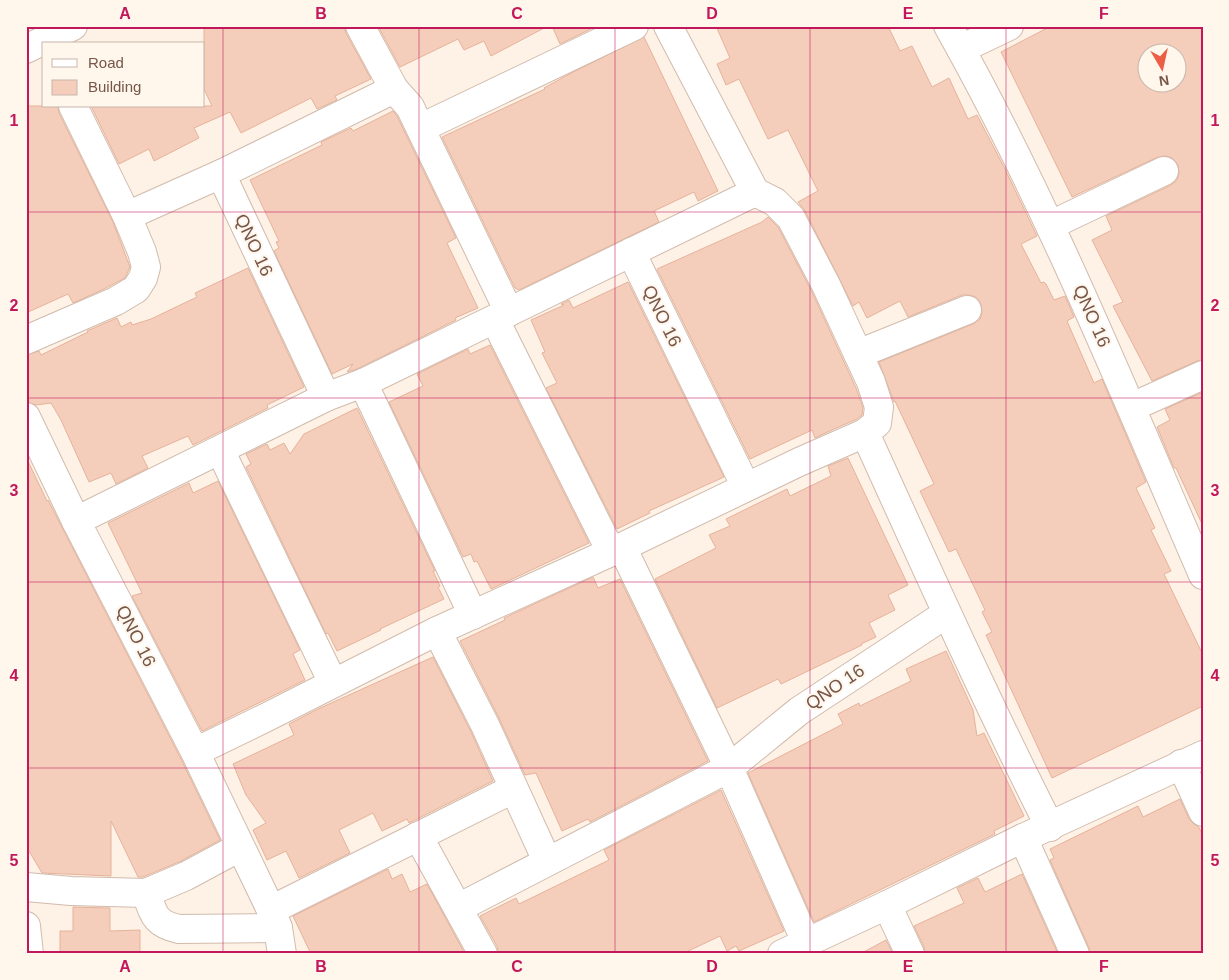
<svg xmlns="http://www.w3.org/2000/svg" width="1229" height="980" viewBox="0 0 1229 980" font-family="Helvetica,sans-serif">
	<rect width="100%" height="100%" fill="#fdf2e5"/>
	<g fill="#f4cdbb" stroke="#e7b29b" fill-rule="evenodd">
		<polygon points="204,26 344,26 346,33 371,79 335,96 337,100 317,109 311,98 241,133 230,112 194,128 199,138 154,161 149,149 119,164 91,106 212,106 204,89"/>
		<polygon points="378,26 548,26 491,56 484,41 464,50 458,39 400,67"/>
		<polygon points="552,26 597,26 560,44"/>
		<polygon points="716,26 888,26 900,51 912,46 932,87 949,78 968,119 977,115 1004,167 1037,236 1021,244 1041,283 1044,282 1046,284 1054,300 1065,296 1074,317 1067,321 1094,383 1102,379 1146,482 1136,488 1155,528 1151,530 1171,571 1164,574 1203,655 1203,706 1052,778 986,635 992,632 982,612 985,610 956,549 949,552 920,491 934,484 895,401 894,402 879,362 973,324 980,319 982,313 981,304 976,297 969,295 962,295 908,317 900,301 867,318 859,302 853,306 805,211 798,202 818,191 788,130 768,139 739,79 726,85 717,64 730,58"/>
		<path d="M 1051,26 L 1203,26 L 1203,360 L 1197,361 L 1152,381 L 1113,306 L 1123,302 L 1092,240 L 1112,230 L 1106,216 L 1171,185 L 1177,180 L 1179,173 L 1178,165 L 1172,158 L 1166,156 L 1158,157 L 1072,197 L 1001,52 ZM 1146,52 L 1176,52 L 1176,82 L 1146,82 Z"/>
		<polygon points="644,37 718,191 698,201 694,192 654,211 659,222 519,290 515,288 442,137 545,89 544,88 573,72"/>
		<polygon points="26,106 58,106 59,113 113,222 130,267 125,278 104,289 73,303 68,294 26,313"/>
		<polygon points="393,111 397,116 456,238 447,243 478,308 455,318 456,320 357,369 347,372 353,364 332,374 274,251 279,248 276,242 279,241 250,180 322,145 321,142 351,128 353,131"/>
		<polygon points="768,217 778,227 812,292 856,388 863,408 862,415 857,419 834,429 815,438 812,430 750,459 657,269 762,222"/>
		<polygon points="248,268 304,387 267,405 268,408 193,445 188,436 142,456 148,468 116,484 111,473 89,482 61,420 51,403 36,405 26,402 26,355 39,351 41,355 88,332 87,331 117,318 121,327 131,322 132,325 151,319 197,297 195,293"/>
		<polygon points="628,282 724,477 649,511 650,513 617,529 546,388 557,383 542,353 545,352 531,320 564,305 561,304 569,300 573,308"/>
		<polygon points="490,345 589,543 491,589 477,561 474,562 471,554 463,557 389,402 423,386 417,374 468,349 470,354"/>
		<polygon points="1203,392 1203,526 1176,468 1174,468 1157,427 1170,420 1165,409"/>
		<polygon points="357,408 435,571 433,571 440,586 438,587 444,599 380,629 381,630 337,651 328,633 326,634 246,467 251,464 246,454 267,444 270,450 284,443 290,454 304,434"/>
		<polygon points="26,457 47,501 48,500 181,759 220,840 179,862 143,877 138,877 111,821 111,876 42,873 26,846"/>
		<polygon points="848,458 908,585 888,595 895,610 869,623 876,637 861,644 862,645 781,684 778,679 717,708 655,579 716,548 709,535 730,526 726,519 787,489 790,496 831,476 828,466"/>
		<polygon points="218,481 300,650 293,654 305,680 202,731 132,596 142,593 108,523 189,483 193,493"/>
		<polygon points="593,577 598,588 620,579 708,761 590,822 588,819 562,831 536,773 525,775 499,718 460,641 505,620 504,618"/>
		<polygon points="946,651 973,710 977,736 984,733 1024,816 994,831 995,834 814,922 748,773 843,724 838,714 859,703 860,706 911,681 906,669"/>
		<polygon points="433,657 471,732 493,781 409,823 407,819 382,831 373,813 339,830 350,853 299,878 286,851 267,860 253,830 266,823 246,795 233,764 294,735 289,724 318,709"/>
		<polygon points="721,790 784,931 739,951 736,946 727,951 720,936 682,954 499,954 497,946 480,916 516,898 519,904 609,860 604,850"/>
		<polygon points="1180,799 1189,819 1194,824 1198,826 1203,835 1203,954 1090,954 1089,948 1050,860 1054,858 1050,849 1138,806 1143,817"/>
		<polygon points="388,869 392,879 402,874 410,892 427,884 465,954 311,954 293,916"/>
		<polygon points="1022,874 1058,954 925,954 924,947 914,926 964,903 957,888 978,878 985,892"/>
		<polygon points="73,907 110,908 110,931 140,930 140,954 60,954 60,931 73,931"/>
		<polygon points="886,940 893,954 860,954"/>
	</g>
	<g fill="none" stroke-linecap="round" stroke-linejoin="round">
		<defs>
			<g id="minor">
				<polyline points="360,26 394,89 410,107 509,312"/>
				<path d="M 948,26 C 1047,202 1123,390 1203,575"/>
				<polyline points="26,49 73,26"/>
				<polyline points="961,49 1009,26"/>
				<polyline points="421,128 634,26"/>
				<polyline points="221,174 326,397"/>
				<polyline points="127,216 221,174 394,89"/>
				<polyline points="1051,225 1164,171"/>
				<polyline points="631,252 746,487"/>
				<polyline points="495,320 611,552"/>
				<polyline points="26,340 116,301 136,289 143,278 146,267 142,252 127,216 73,106"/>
				<polyline points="858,354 967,310"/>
				<polyline points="363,383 473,615"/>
				<polyline points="1132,407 1203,375"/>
				<polyline points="26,417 76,521 195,752 271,910 278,928 282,954"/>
				<path d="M 865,433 C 925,565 984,697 1050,827"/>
				<polyline points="220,450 333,683"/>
				<polyline points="76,521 326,397 363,383 755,192"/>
				<polyline points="622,547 729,768 806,942"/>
				<polyline points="437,631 485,725 547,861"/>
				<polyline points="195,752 265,718 437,631 622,547 799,462 865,433 877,423 879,407 871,382 826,285 791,218 775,202 755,192 668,26"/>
				<polyline points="1181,764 1203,812"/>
				<polyline points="418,836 483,954"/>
				<polyline points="1023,838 1075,954"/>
				<polyline points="26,887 71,891 146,893 186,876 240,847"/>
				<path d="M 146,893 C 154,915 155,924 179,929 L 278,928"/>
				<polyline points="887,905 910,954"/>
				<polyline points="458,908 729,768 799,711 946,614"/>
				<polyline points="271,910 513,789"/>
				<polyline points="26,926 29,954"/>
				<polyline points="782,954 887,905 1023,838 1203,755"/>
			</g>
		</defs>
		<use href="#minor" stroke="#d1bbad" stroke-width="30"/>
		<use href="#minor" stroke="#fff" stroke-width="28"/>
	</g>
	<path fill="none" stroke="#c2185b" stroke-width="1" stroke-opacity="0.55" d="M 223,26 L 223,954M 419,26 L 419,954M 615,26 L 615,954M 810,26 L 810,954M 1006,26 L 1006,954M 26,212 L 1203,212M 26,398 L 1203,398M 26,582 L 1203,582M 26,768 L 1203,768"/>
	<g text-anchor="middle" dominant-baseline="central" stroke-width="4" stroke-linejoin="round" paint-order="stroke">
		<g font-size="18" fill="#775649" stroke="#fff6ec">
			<text transform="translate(254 245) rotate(65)">QNO 16</text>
			<text transform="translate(662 316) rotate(64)">QNO 16</text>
			<text transform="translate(1092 316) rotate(66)">QNO 16</text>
			<text transform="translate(136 636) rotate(63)">QNO 16</text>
			<text transform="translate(835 687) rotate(-34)">QNO 16</text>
		</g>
	</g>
	<rect width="1229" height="980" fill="none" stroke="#fff6ec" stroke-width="55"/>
	<rect x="42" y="42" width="162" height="65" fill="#fff6ec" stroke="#c9b6ab"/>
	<rect x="52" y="59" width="25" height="8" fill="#ffffff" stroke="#c9b6ab"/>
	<text x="88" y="68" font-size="15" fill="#775649">Road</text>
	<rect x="52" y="80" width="25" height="15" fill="#f4cdbb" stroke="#c9b6ab"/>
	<text x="88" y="92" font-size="15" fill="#775649">Building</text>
	<g transform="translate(1162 68) rotate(171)"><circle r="24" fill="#fff6ec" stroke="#c9b6ab"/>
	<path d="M0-4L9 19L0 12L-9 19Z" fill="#ec5e45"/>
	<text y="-8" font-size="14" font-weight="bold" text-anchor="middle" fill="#775649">N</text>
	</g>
	<rect x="28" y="28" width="1174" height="924" fill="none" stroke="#c2185b" stroke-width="2"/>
	<g font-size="16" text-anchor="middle" font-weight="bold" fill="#c2185b">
		<text x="125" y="19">A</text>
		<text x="321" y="19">B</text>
		<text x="517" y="19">C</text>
		<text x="712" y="19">D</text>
		<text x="908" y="19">E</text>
		<text x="1104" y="19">F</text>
		<text x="14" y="126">1</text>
		<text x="1215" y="126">1</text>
		<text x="14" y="311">2</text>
		<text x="1215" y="311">2</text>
		<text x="14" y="496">3</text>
		<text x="1215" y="496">3</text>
		<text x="14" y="681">4</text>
		<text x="1215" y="681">4</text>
		<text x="14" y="866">5</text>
		<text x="1215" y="866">5</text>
		<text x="125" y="972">A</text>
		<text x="321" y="972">B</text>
		<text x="517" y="972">C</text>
		<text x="712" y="972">D</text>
		<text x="908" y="972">E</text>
		<text x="1104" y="972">F</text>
	</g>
</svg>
